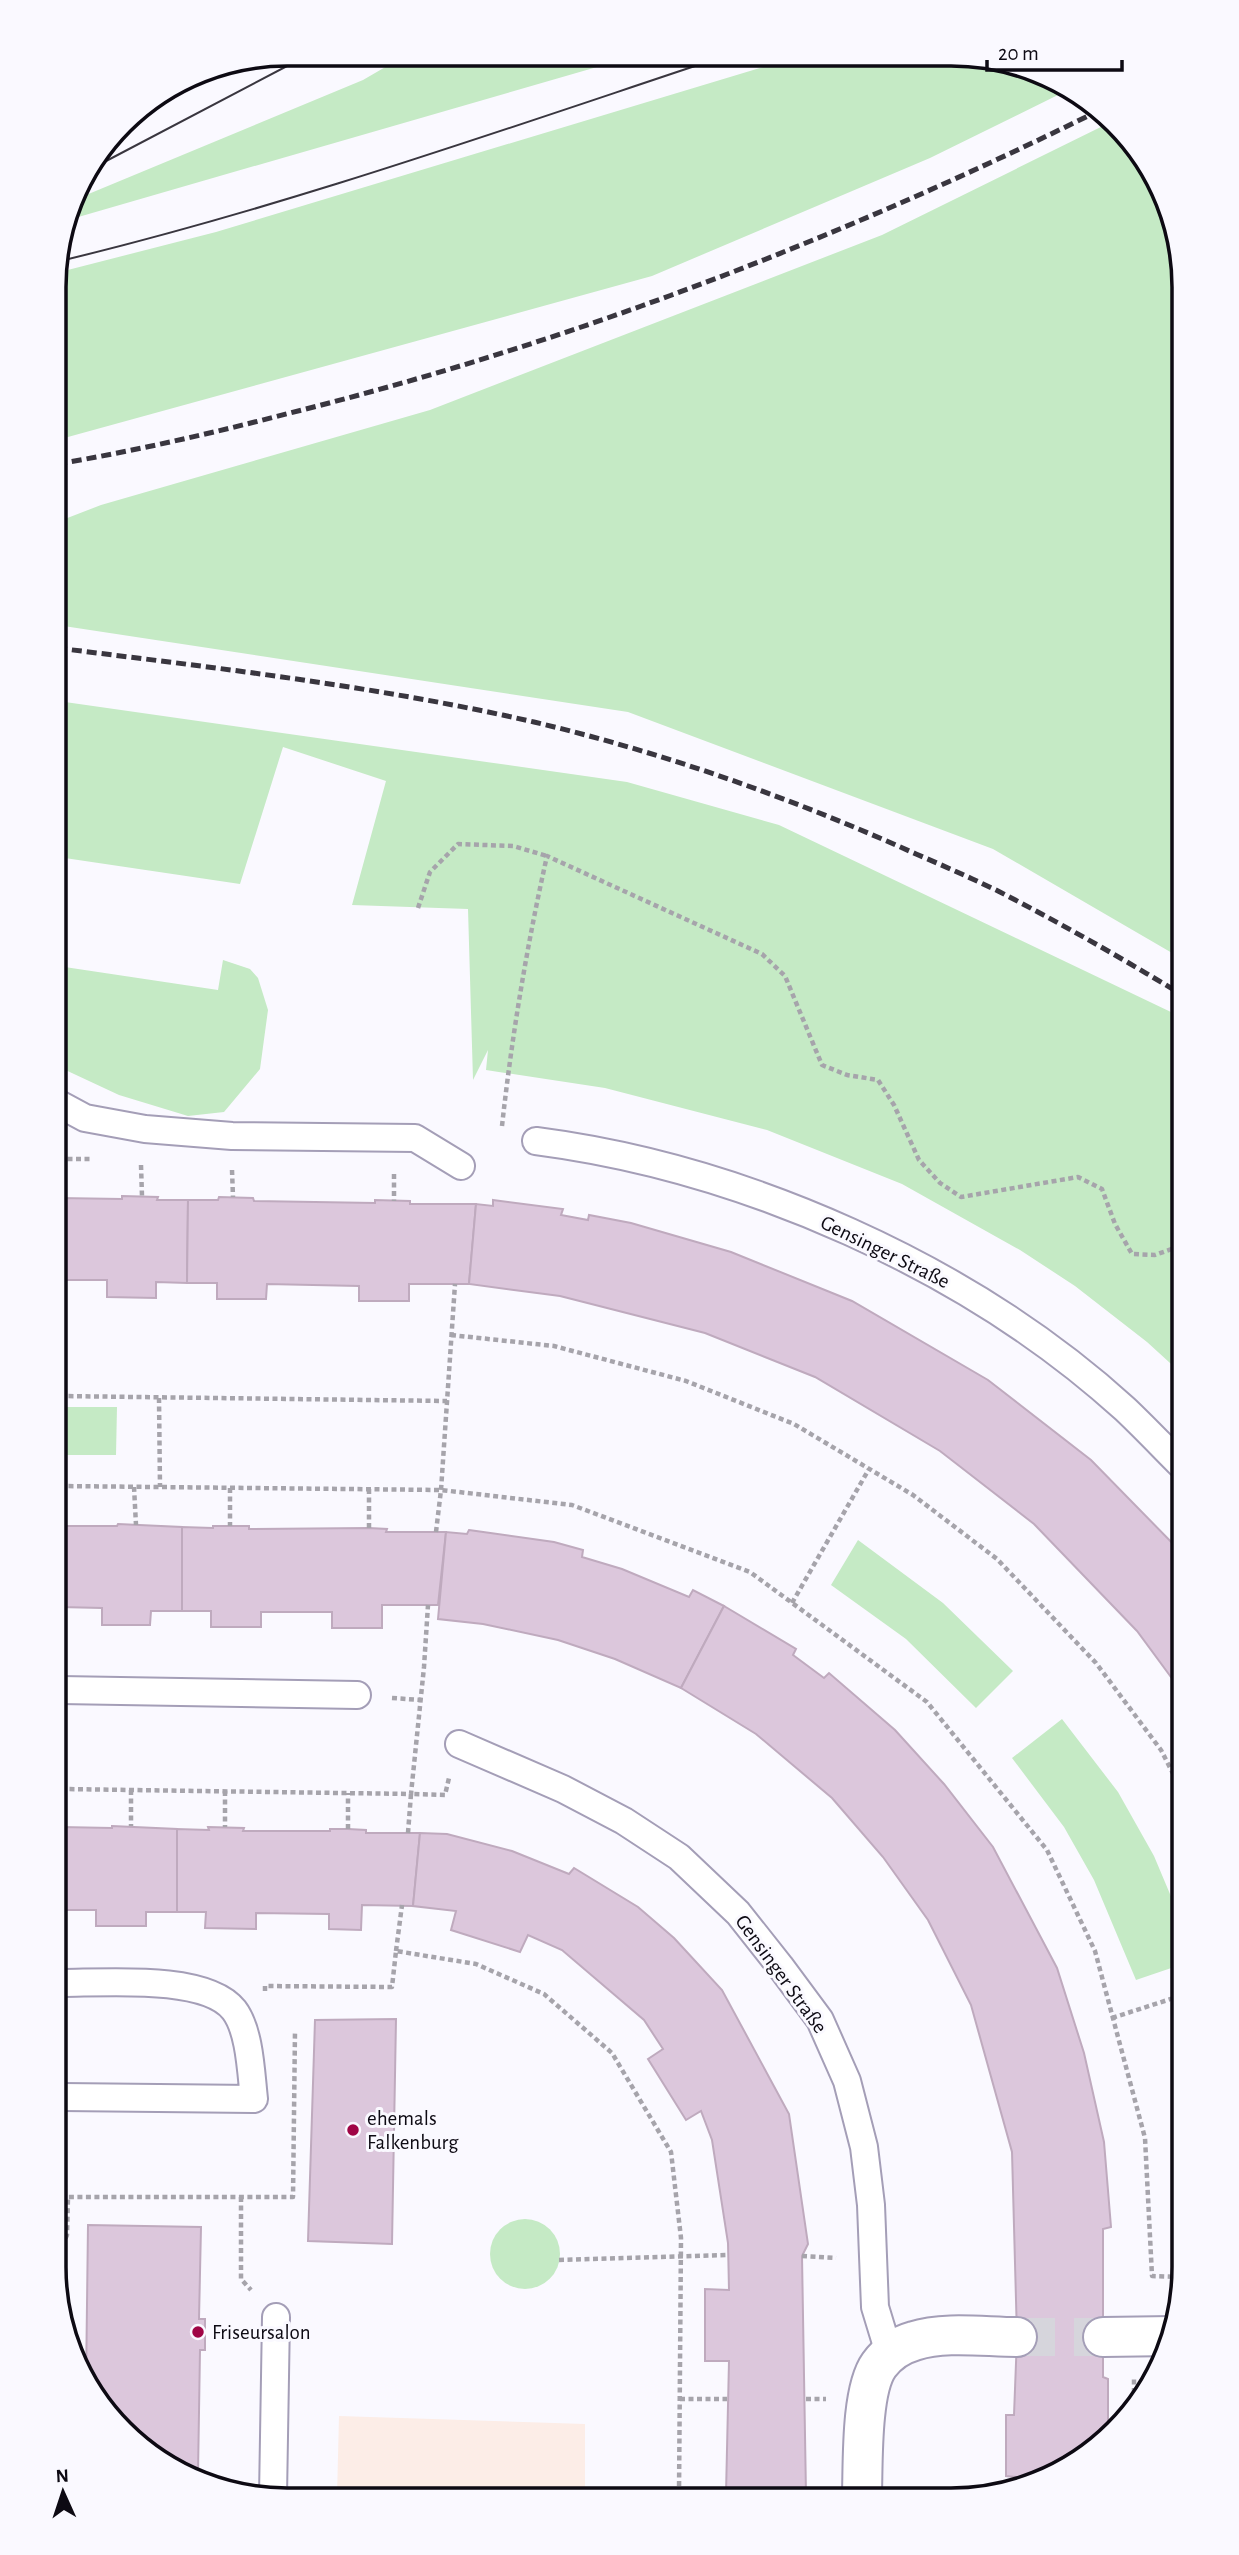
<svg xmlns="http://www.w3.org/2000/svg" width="1239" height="2555" viewBox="0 0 1239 2555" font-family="'Alegreya Sans',sans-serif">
	<rect width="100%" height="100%" fill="#faf9ff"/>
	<polygon fill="#fcede7" points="339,2416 585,2424 585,2495 337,2496"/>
	<g fill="#c5eac5">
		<polygon points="406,55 635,56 68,220 74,200 363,80"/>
		<polygon points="796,57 996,59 1064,92 930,158 652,276 57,440 56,273 216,232"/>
		<polygon points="242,63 143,107 199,72"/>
		<polygon points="1113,121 1146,158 1177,227 1179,957 993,849 628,712 57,625 57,522 101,505 430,410 882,235"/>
		<polygon points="58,701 627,782 779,825 1173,1013 1180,1018 1181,1373 1147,1342 1075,1286 1020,1250 902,1184 767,1130 605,1088 486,1070 488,1050 473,1080 468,909 352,905 386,781 283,747 240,884 58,857"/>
		<polygon points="223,960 250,969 258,978 268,1010 260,1069 224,1112 188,1116 119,1095 59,1067 58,966 218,990"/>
		<polygon points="60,1407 117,1407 116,1455 60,1455"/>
		<polygon points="858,1540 943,1603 1013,1671 976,1708 906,1639 831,1585"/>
		<polygon points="1062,1719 1118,1792 1154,1856 1183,1925 1183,1964 1136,1980 1094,1880 1064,1827 1012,1758"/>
		<circle cx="525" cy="2254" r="35"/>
	</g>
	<g fill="#dcc7dc" stroke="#bfaabe" stroke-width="2">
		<polygon points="122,1196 158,1197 157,1200 188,1200 187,1283 156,1282 156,1298 107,1297 107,1280 59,1280 59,1198 122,1199"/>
		<polygon points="219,1197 253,1198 254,1201 375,1203 375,1200 410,1201 410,1204 476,1204 469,1284 409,1284 409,1301 359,1301 359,1286 267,1284 266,1299 217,1299 217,1283 187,1283 188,1200 218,1200"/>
		<polygon points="493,1200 563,1209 561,1215 588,1220 589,1215 631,1223 731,1252 852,1301 988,1380 1091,1460 1182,1553 1182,1692 1137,1631 1034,1524 940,1451 815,1377 705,1333 560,1296 469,1284 476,1204 493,1206"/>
		<polygon points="118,1524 182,1527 182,1611 151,1611 150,1625 102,1625 102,1608 60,1607 60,1526 117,1526"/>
		<polygon points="213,1526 249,1526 249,1529 369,1528 387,1529 386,1532 446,1532 438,1605 382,1605 382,1628 332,1628 332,1612 261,1612 261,1627 211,1627 211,1611 182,1611 182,1527 213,1528"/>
		<polygon points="469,1530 554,1542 583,1550 582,1557 622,1569 689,1597 693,1590 724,1606 681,1688 615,1659 558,1640 483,1624 438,1619 446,1532 467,1534"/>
		<polygon points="724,1606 796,1649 793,1655 824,1678 829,1673 895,1730 944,1784 993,1847 1057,1968 1084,2053 1104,2142 1111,2227 1103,2229 1103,2377 1108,2379 1108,2438 1081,2462 1015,2492 1015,2477 1006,2476 1006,2415 1014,2415 1017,2337 1012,2152 971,2005 928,1920 883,1857 832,1798 756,1734 681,1688"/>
		<polygon points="112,1826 177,1829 177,1912 146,1912 146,1926 96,1926 96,1910 61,1910 61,1827 112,1828"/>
		<polygon points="208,1827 244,1828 243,1831 330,1831 330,1829 348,1829 366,1830 366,1833 420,1833 413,1906 362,1905 361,1930 329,1929 329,1914 256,1913 256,1929 205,1928 206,1912 177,1912 177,1829 209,1830"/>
		<polygon points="420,1833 447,1834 512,1851 569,1874 574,1868 638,1907 674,1938 722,1990 789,2114 808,2244 802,2256 806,2494 726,2494 729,2361 705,2361 705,2289 729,2290 728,2243 712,2140 701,2111 686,2120 648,2059 663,2049 644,2020 562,1950 528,1935 520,1952 451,1930 456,1911 413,1906"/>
		<polygon points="396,2019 392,2244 308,2241 315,2020"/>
		<polygon points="88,2225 201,2227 199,2319 205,2319 205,2350 200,2350 198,2474 133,2443 86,2384"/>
		<polygon points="337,2493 419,2494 418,2496 337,2496"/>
	</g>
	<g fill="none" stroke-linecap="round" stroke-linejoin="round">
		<polyline stroke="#d6d5dc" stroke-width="38" stroke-dasharray="38 19" stroke-linecap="butt" points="1017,2337 1103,2337"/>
		<defs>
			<g id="service">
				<polyline points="59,1104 85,1118 145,1129 232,1136 415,1138 461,1166"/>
				<path d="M 536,1141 C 744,1168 969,1267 1125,1409 C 1144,1427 1163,1447 1181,1465"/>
				<polyline points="60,1690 357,1695"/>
				<polyline points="459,1744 563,1789 624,1821 679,1857 738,1913 780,1966 820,2020 847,2081 864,2147 871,2205 875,2307 889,2353"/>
				<path d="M 61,1983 C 104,1983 206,1974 234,2010 C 250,2031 251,2073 254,2099 L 62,2097"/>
				<polyline points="273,2496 276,2317"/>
			</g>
			<g id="minor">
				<polyline points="1103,2337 1172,2336"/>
				<path d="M 862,2493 C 863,2462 861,2390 879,2365 C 887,2354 900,2345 914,2341 C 945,2331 985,2337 1017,2337"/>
			</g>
		</defs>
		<use href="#service" stroke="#a49eb7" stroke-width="30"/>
		<use href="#minor" stroke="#a49eb7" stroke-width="42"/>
		<g stroke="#a6a4ab" stroke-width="4.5" stroke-dasharray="5 3.5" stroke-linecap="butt">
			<polyline points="418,908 430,872 458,844 513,846 547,856"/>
			<path d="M 502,1126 C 512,1035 527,945 547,856 L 762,954 L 785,976 L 822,1065 L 847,1075 L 878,1080 L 894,1105 L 919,1160 L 940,1183 L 961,1197 L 1078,1177 L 1102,1189 L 1115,1224 L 1132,1254 L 1155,1255 L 1180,1246"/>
			<polyline points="59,1159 92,1159"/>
			<polyline points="141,1165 142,1196"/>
			<polyline points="232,1170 233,1197"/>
			<polyline points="394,1174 394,1201"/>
			<polyline points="451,1335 554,1346 686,1381 794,1424 913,1495 997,1559 1096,1663 1161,1750 1182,1791"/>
			<polyline points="60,1396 447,1401"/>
			<polyline points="159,1398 160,1487"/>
			<polyline points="60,1486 441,1490 572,1505 750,1572 927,1702 1047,1850 1095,1951 1145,2138 1152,2276 1178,2277 1178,2295"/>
			<polyline points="134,1487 136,1525"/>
			<polyline points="230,1488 230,1526"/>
			<polyline points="369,1489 369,1528"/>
			<polyline points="436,1532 441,1490 455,1284"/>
			<polyline points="792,1603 869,1469"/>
			<polyline points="392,1698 421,1700"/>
			<polyline points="61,1789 411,1794 424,1667 428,1605"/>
			<polyline points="131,1790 131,1826"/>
			<polyline points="225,1791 225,1827"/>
			<polyline points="348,1829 348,1793"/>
			<polyline points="408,1833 411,1794 445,1795 449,1778"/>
			<polyline points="396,1951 402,1905"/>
			<polyline points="265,1991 265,1986 392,1987 396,1951 476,1964 544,1994 612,2053 671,2152 681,2238 679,2494"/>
			<polyline points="1112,2018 1183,1995"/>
			<polyline points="241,2197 241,2279 251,2290"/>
			<polyline points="62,2246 67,2235 68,2197 293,2197 295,2031"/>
			<polyline points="802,2256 836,2258"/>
			<polyline points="559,2260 728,2255"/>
			<polyline points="680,2399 727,2399"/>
			<polyline points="806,2399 826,2399"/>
			<polyline points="1134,2410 1134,2379"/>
		</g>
		<use href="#service" stroke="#fff" stroke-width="26"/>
		<use href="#minor" stroke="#fff" stroke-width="38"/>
		<g stroke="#39363f" stroke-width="2">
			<polyline points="89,170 310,54"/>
			<path d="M 56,262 C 282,208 502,130 722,57"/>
		</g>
		<g stroke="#39363f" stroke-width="5" stroke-dasharray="10 5" stroke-linecap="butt">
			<path d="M 57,464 C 135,451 213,433 290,413 C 570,343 842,238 1100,110"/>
			<path d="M 57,648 C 216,668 377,686 534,722 C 665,753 794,799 916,854 C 944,866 971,878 998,891 C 1060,923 1120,957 1179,993"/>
		</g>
	</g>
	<g fill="#a00546" stroke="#faf9ff" stroke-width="2.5">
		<circle cx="353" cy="2130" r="7"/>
		<circle cx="198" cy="2332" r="7"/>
	</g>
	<g text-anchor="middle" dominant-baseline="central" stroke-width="6" stroke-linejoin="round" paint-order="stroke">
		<g font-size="21" fill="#0d0a13" stroke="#faf9ff">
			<text transform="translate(885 1252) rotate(26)">Gensinger Straße</text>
			<text transform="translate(781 1974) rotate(54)">Gensinger Straße</text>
		</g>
		<g font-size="21" fill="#0d0a13" stroke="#faf9ff" text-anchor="start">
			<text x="367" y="2118">ehemals<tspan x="367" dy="24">Falkenburg</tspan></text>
			<text x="212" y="2332">Friseursalon</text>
		</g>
	</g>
	<path d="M0 0H1239V2555H0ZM287 66H951A221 221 0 0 1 1172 287V2267A221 221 0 0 1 951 2488H287A221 221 0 0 1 66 2267V287A221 221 0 0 1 287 66Z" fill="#faf9ff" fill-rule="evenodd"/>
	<path fill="none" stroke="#0d0a13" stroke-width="3.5" d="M287 66H951A221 221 0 0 1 1172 287V2267A221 221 0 0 1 951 2488H287A221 221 0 0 1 66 2267V287A221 221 0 0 1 287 66Z"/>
	<g transform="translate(63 2492) rotate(357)" stroke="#faf9ff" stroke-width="5" paint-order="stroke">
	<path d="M0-5L12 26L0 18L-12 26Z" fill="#0d0a13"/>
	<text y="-10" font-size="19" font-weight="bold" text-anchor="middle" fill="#0d0a13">N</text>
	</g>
	<path d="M987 60v10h135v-10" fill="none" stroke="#0d0a13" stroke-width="3.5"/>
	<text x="998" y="60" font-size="21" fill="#0d0a13" stroke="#faf9ff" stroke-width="5" paint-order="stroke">20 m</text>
</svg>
